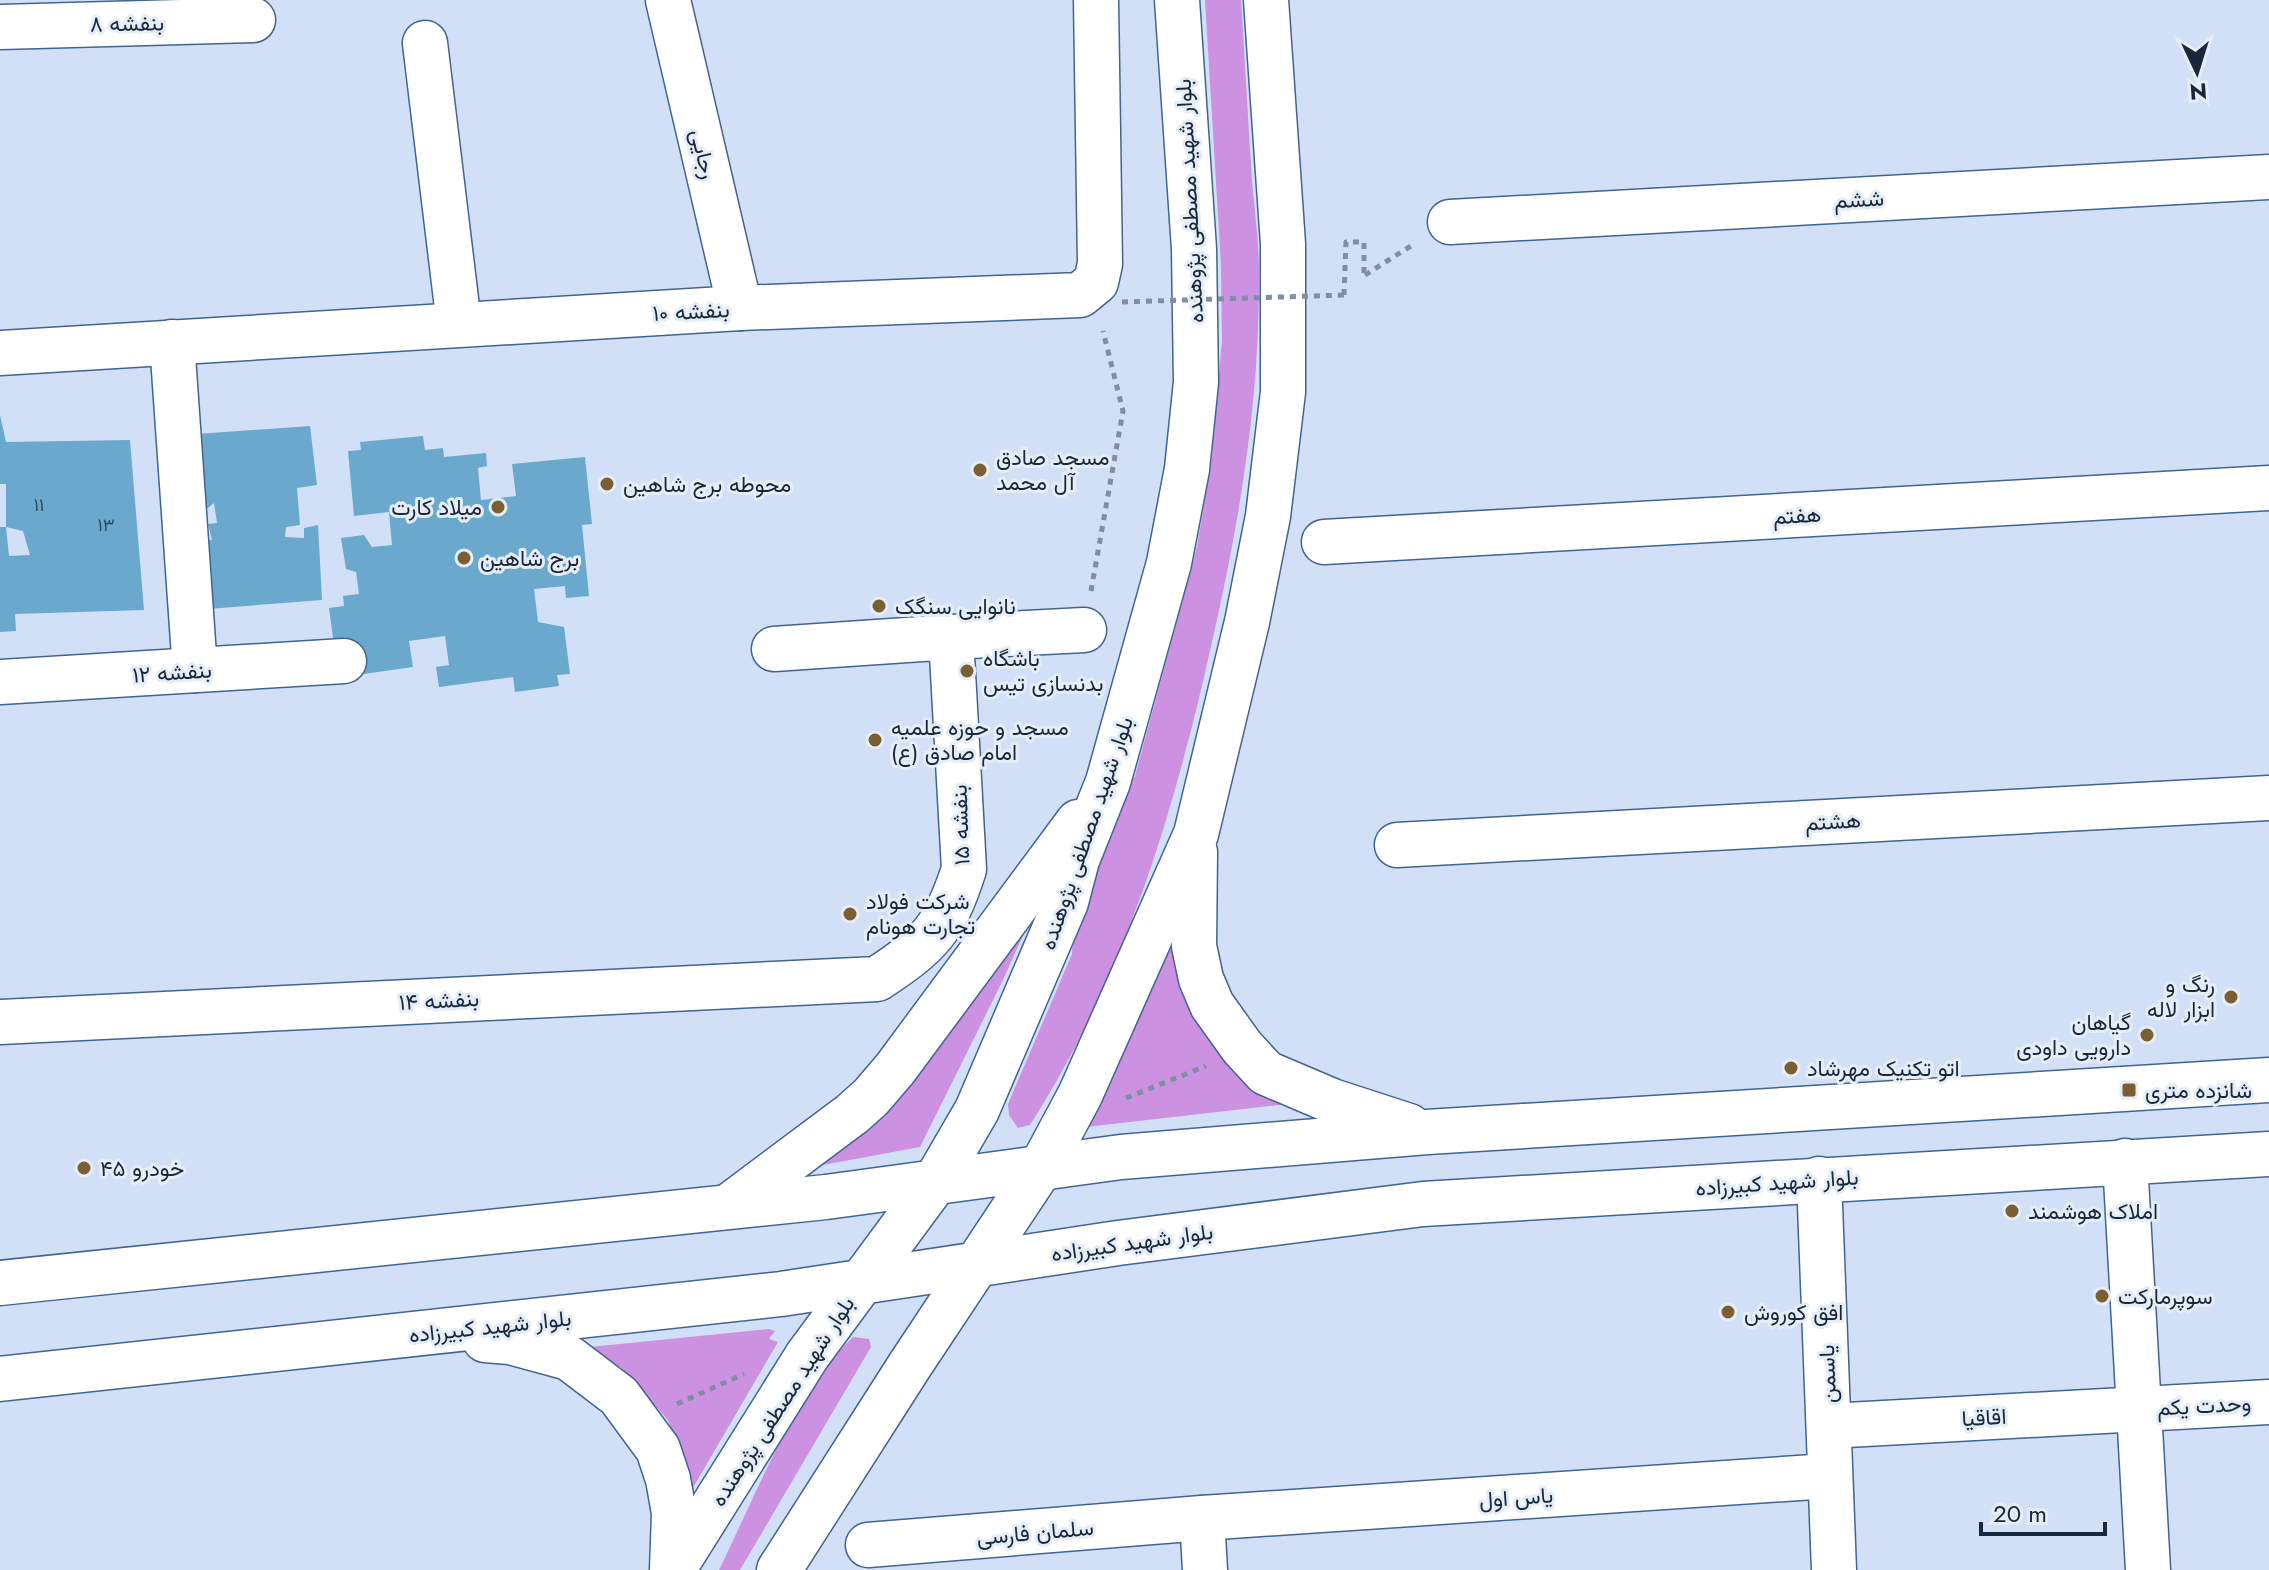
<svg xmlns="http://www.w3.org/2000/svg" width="2269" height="1570" viewBox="0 0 2269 1570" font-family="Jost,Vazirmatn,sans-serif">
	<rect width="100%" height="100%" fill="#d1e0f6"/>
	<g fill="#cc91e1">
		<path d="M 1205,0 L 1241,0 C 1245,60 1248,121 1252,181 C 1255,215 1260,249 1259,283 C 1259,405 1239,524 1212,642 C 1174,813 1125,976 1030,1125 L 1018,1128 L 1009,1115 L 1008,1104 L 1072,954 L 1077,860 L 1135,776 L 1197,547 L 1212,458 L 1222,340 L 1221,265 Z"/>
		<polygon points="1055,864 1003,980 920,1147 796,1170"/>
		<polygon points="1168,940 1184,943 1305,1102 1086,1127 1115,1073"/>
		<polygon points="769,1329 775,1331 769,1339 778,1342 691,1491 668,1420 623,1369 590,1347"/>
		<path d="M 853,1337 L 869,1339 L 871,1347 L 740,1570 L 719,1570 C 754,1499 796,1390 853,1337 Z"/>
	</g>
	<g fill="#6aa8ce" fill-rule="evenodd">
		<path d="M 0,415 L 6,442 L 130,440 L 144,610 L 15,614 L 16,631 L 0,632 L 0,527 L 6,527 L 6,484 L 0,484 ZM 6,527 L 23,531 L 30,555 L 9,556 Z"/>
		<polygon points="310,426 317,485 297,488 300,525 286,527 285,537 304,538 304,528 318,525 322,600 195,610 190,542 212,540 208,524 217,523 214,503 204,511 183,435"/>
		<polygon points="423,436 425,450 443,448 444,457 486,453 487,466 478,468 481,500 516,496 512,464 585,457 592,524 582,525 589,596 566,598 565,586 534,589 538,622 564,627 570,674 557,675 559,686 515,692 513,677 439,687 436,667 449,665 445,636 409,641 413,667 350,676 337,667 329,608 344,606 343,596 359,594 356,572 346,569 341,538 364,535 372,547 392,545 389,512 354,516 348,451 361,450 360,442"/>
	</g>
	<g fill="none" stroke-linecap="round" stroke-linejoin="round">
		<defs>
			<g id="minor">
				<polyline points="668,0 740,308"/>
				<polyline points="0,27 253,20"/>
				<polyline points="425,43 459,324"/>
				<polyline points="1450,222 2269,177"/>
				<polyline points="172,342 195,670"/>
				<polyline points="0,353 740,308 1080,295 1096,282 1100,264 1096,0"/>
				<polyline points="1324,542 2269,488"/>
				<polyline points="951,637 1084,630"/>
				<polyline points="0,682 344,661"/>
				<polyline points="1397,845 2269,798"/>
				<path d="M 0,1022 L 877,979 C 929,945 945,929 964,869 L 951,637 L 774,649"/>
				<polyline points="2125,1161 2148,1570"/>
				<polyline points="1819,1179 1834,1570"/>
				<polyline points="1829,1426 2269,1402"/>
				<polyline points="1202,1518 1205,1570"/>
				<polyline points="868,1545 1202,1518 1829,1476"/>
			</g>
			<g id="secondary">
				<polyline points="1195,852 1194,946 1201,979 1212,1005 1242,1047 1266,1073 1332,1101 1409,1126"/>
				<polyline points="729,1206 852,1114 871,1097 895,1069 1078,822"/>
				<polyline points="0,1283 826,1197 1121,1157 1427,1132 2269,1080"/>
				<polyline points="485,1340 510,1342 569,1358 619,1396 658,1449 668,1479 674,1513 672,1570"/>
				<polyline points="0,1379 781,1294 1118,1243 1423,1204 2269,1154"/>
				<polyline points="673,1570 807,1356 934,1184 977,1110 1066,902 1077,860 1108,782 1169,563 1187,469 1196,382 1194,249 1177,0"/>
				<polyline points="779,1570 910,1365 1042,1166 1080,1095 1196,834 1247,622 1268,516 1283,392 1283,244 1266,0"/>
			</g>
		</defs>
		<use href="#minor" stroke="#426493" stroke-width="47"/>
		<use href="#secondary" stroke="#426493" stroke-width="47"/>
		<g stroke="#808ea4" stroke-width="5" stroke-dasharray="6 6" stroke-linecap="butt">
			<polyline points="1365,275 1414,244"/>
			<polyline points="1344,295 1346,242 1364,242 1364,275"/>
			<polyline points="1091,591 1123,411 1103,331"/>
			<polyline points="1126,1098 1206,1066"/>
			<polyline points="677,1404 744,1374"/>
		</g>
		<use href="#minor" stroke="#fff" stroke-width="44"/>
		<use href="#secondary" stroke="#fff" stroke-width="44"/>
		<polyline stroke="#808ea4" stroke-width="5" stroke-dasharray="6 6" stroke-linecap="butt" points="1122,302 1344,295"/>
	</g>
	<g fill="#7b5e31" stroke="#e5edf7" stroke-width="3">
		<circle cx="980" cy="470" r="8"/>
		<circle cx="607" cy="484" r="8"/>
		<circle cx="498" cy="507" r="8"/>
		<circle cx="464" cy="558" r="8"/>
		<circle cx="879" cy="606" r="8"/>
		<circle cx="967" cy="671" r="8"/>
		<circle cx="875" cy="740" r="8"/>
		<circle cx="850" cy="914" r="8"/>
		<circle cx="2231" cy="997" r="8"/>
		<circle cx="2147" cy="1035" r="8"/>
		<circle cx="1791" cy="1068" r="8"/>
		<rect x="2121" y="1082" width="16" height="16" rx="4"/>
		<circle cx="84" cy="1168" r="8"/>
		<circle cx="2012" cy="1211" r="8"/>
		<circle cx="2102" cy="1296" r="8"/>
		<circle cx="1728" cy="1312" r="8"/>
	</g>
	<g text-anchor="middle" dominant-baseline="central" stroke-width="6" stroke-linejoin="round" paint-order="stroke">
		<g font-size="18" fill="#2d4760">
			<text x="39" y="505">۱۱</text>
			<text x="106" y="525">۱۳</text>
		</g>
		<g font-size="22" fill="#19273c" stroke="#e5edf7">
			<text transform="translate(127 23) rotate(-1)">بنفشه ۸</text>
			<text transform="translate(704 154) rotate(77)">رجایی</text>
			<text transform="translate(1859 199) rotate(-3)">ششم</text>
			<text transform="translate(1189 201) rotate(-93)">بلوار شهید مصطفی پژوهنده</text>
			<text transform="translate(691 311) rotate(-3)">بنفشه ۱۰</text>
			<text transform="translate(1797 515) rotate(-3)">هفتم</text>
			<text transform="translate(172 672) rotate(-4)">بنفشه ۱۲</text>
			<text transform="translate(1833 821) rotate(-3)">هشتم</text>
			<text transform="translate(960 825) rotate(-92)">بنفشه ۱۵</text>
			<text transform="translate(1086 833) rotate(-71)">بلوار شهید مصطفی پژوهنده</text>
			<text transform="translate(439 1000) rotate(-3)">بنفشه ۱۴</text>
			<text transform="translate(1777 1182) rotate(-4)">بلوار شهید کبیرزاده</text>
			<text transform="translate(1132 1242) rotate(-8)">بلوار شهید کبیرزاده</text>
			<text transform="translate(490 1326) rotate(-6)">بلوار شهید کبیرزاده</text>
			<text transform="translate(1827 1374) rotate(-92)">یاسمن</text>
			<text transform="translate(782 1401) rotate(-57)">بلوار شهید مصطفی پژوهنده</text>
			<text transform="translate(2204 1405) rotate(-3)">وحدت یکم</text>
			<text transform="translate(1984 1417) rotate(-3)">اقاقیا</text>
			<text transform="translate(1516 1497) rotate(-4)">یاس اول</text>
			<text transform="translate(1035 1532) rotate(-5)">سلمان فارسی</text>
		</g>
		<g font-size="22" fill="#19273c" stroke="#e5edf7" text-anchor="start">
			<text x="996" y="457">مسجد صادق<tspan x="996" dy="25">آل محمد</tspan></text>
			<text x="623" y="484">محوطه برج شاهین</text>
			<text x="482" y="507" text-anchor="end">میلاد کارت</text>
			<text x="480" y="558">برج شاهین</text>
			<text x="895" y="606">نانوایی سنگک</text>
			<text x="983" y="658">باشگاه<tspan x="983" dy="25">بدنسازی تیس</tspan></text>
			<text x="891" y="727">مسجد و حوزه علمیه<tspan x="891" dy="25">امام صادق (ع)</tspan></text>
			<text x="866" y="901">شرکت فولاد<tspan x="866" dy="25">تجارت هونام</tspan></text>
			<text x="2215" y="984" text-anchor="end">رنگ و<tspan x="2215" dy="25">ابزار لاله</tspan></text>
			<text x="2131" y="1022" text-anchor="end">گیاهان<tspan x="2131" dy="25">دارویی داودی</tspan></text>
			<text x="1807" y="1068">اتو تکنیک مهرشاد</text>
			<text x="2145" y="1090">شانزده متری</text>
			<text x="100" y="1168">خودرو ۴۵</text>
			<text x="2028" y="1211">املاک هوشمند</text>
			<text x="2118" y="1296">سوپرمارکت</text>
			<text x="1744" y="1312">افق کوروش</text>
		</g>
	</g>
	<g transform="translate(2197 72) rotate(176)" stroke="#e5edf7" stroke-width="6" paint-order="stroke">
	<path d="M0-6L14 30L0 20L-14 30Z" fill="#19273c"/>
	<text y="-12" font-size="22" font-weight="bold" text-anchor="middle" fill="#19273c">N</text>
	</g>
	<path d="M1981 1522v12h124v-12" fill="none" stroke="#19273c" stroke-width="4"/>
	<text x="1993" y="1522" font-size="24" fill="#19273c" stroke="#e5edf7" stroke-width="6" paint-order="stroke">20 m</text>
</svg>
